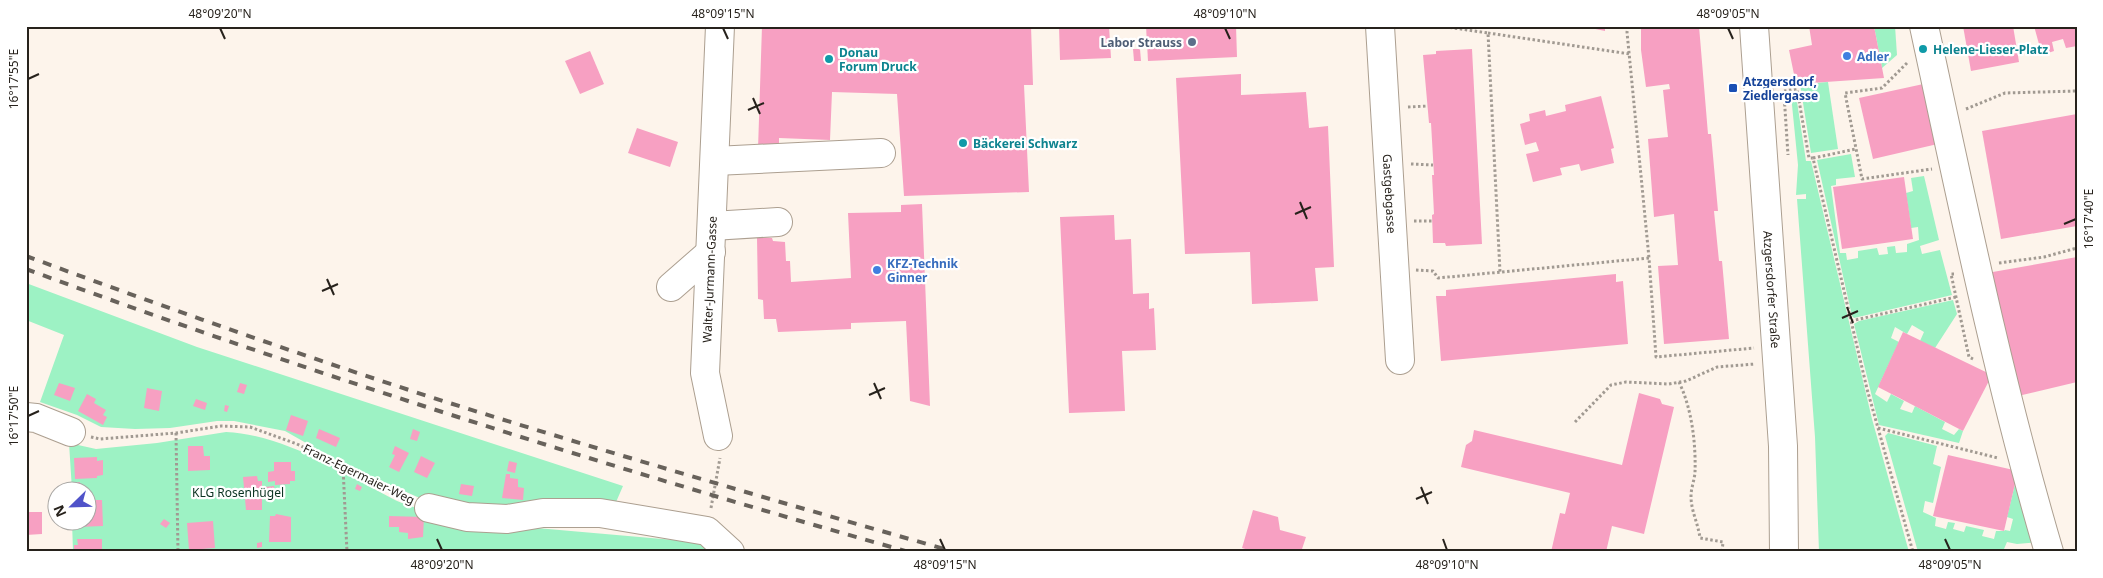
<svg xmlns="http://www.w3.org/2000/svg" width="2103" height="578" viewBox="0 0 2103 578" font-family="'Noto Sans',sans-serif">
	<rect width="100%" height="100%" fill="#fdf4eb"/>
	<g fill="#9df2c4">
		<polygon points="1874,26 1895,26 1897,55 1882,68"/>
		<polygon points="1828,82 1838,149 1811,153 1800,84"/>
		<polygon points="1791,95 1796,95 1806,161 1811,161 1872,419 1909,552 1819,552 1815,437 1797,199 1806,199 1806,194 1796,195 1798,165"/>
		<polygon points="1851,154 1855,177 1836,179 1836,185 1831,186 1840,253 1846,253 1847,260 1858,258 1858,251 1877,248 1879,255 1888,254 1887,247 1895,246 1896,253 1907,252 1907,244 1919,240 1918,227 1911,228 1906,193 1913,191 1911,178 1924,176 1939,240 1920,246 1922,254 1940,250 1952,295 1854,318 1852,316 1817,160"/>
		<polygon points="26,283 197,347 623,486 613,509 440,507 343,464 285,431 234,421 217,421 170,428 135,429 101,427 77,415 40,402 64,335 26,320"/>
		<polygon points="1953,300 1957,314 1935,348 1920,341 1924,332 1912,325 1907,334 1895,327 1891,338 1899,342 1875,394 1887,402 1891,394 1904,401 1900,409 1912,413 1915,406 1945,422 1942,429 1954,435 1959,429 1963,431 1959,443 1879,425 1854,324 1859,321"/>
		<path d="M 226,432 C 286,435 342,473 395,500 C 406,506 425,508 432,519 L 708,543 L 715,552 L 73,552 L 72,521 L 88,520 L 88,490 L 72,490 L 69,443 L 96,449 L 157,443 Z"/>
		<polygon points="1888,433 1937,446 1933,464 1941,467 1933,503 1925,501 1923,512 1936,518 1935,526 1946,529 1948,522 1955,523 1953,529 1964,532 1966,526 1984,530 1982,536 1994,539 1996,531 2004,531 2005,530 2010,531 2013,519 2007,517 2015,484 2025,484 2039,542 2017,544 2007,542 2004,549 2008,552 1918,552 1885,436"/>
	</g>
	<g fill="#f7a0c2">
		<polygon points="762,26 1031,26 1033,85 1024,85 1029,192 904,196 897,94 832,92 830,140 779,138 779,150 758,149"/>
		<polygon points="1059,26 1109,26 1111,58 1060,60"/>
		<polygon points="1146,26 1236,26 1237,57 1148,61"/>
		<polygon points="1581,26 1605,26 1605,31"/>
		<polygon points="1641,26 1699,26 1708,134 1711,134 1718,211 1714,211 1719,261 1722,261 1729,339 1664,344 1658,266 1678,265 1674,214 1654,217 1648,139 1668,137 1663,90 1670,89 1669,84 1646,87 1641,50"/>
		<polygon points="1809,26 1874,26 1884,78 1796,84 1789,50 1812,45"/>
		<polygon points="1963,26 2013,26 2019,62 1971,71"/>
		<polygon points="2034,26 2077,26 2077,36 2075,36 2077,46 2066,48 2063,39 2052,42 2054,51 2042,55"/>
		<polygon points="1133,49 1140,49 1141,61 1134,61"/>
		<polygon points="1472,49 1482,244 1446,246 1445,243 1433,243 1432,215 1434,214 1432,175 1434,175 1431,123 1429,123 1423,55 1436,54 1436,51"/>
		<polygon points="590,51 604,84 580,94 565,61"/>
		<polygon points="1241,74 1241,95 1306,92 1309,128 1328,126 1334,267 1315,268 1318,301 1252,304 1250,252 1185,254 1176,78"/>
		<polygon points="1928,83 1942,143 1873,159 1859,98"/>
		<polygon points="1601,96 1614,148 1611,149 1614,163 1581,171 1579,164 1560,168 1562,175 1533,182 1526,154 1539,151 1536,142 1525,145 1520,124 1530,121 1529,114 1545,110 1546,116 1566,111 1565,105"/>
		<polygon points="2077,114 2077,226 2001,239 1982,131"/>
		<polygon points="637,128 678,142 670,167 628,153"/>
		<polygon points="1904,177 1913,239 1842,249 1833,187"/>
		<polygon points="922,204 930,406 910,401 906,321 851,323 851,329 778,332 776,319 764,319 763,300 758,299 757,237 772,238 773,241 785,242 786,261 790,261 791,282 851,278 848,213 901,212 901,205"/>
		<polygon points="1114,215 1115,240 1131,239 1133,294 1149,293 1149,309 1154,308 1156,350 1122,351 1125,411 1069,413 1060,217"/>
		<polygon points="2077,257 2077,382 2018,396 1987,273"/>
		<polygon points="1616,274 1616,282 1623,281 1628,344 1441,361 1436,296 1446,296 1446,290"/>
		<polygon points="1903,332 1992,375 1963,431 1878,387"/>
		<polygon points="59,383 75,388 70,401 54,395"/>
		<polygon points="240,383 247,385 244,394 237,392"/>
		<polygon points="147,388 162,391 159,411 144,408"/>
		<polygon points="1639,393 1660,399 1662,404 1674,407 1644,534 1612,526 1606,552 1551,552 1560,513 1565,514 1570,493 1461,467 1466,445 1472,441 1474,430 1622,465"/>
		<polygon points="87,394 96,399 94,403 106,410 103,415 107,417 103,425 78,411"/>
		<polygon points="196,399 207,403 205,410 193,406"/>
		<polygon points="225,405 229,406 227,412 224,411"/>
		<polygon points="291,415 308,421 303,436 286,430"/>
		<polygon points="319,429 340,438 336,447 316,438"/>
		<polygon points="413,429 420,432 417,441 410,439"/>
		<polygon points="188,446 203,446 204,456 210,456 210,470 188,471"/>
		<polygon points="395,446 409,453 399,472 389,467 395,455 392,454"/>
		<polygon points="1948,455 2018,471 2004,531 1933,516"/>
		<polygon points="421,456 435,463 427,478 414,472"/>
		<polygon points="97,457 97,461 103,460 103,475 97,476 97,478 75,479 74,458"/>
		<polygon points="509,461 517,463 515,473 507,471"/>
		<polygon points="274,462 291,462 291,471 295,471 295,481 290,481 290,484 275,485 275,481 268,482 268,472 274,471"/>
		<polygon points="506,474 510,474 510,478 518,479 518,487 524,488 523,500 502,498"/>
		<polygon points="257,476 258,481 262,481 262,510 246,510 243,477"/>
		<polygon points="80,482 80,490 70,490 70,483"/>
		<polygon points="357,484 362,487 360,491 355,489"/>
		<polygon points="461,484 474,486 472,496 459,494"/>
		<polygon points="274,486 275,496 264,497 264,487"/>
		<polygon points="88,500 102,500 103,526 78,527 78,520 88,520"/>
		<polygon points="1253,510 1278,517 1280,530 1306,537 1301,552 1255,552 1242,548"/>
		<polygon points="26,512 42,512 42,534 26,535"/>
		<polygon points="276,514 291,517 291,542 269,542 270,516 275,516"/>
		<polygon points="389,516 424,517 423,537 408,539 408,533 399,532 399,527 389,527"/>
		<polygon points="164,519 170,523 166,528 160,524"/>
		<polygon points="213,521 215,548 189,550 187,523"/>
		<polygon points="77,539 102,539 102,552 74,552 74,545 78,545"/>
		<polygon points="262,542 262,547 257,548 257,543"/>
	</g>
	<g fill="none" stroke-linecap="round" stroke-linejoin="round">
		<defs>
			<g id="minor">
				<path id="s1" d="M 1380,26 L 1400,360"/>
				<path id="s2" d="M 1754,26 L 1783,446 L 1784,552"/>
				<path d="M 1924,26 C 1962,202 1998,379 2049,552"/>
				<polyline points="715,161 881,153"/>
				<polyline points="712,226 778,222"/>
				<polyline points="671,287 711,252"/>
				<polyline points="26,417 36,418 71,432"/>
				<path id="s3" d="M 718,436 L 705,373 L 720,26"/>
				<polyline points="429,508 467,517 507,519 543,513 600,513 707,531 730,552"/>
			</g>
		</defs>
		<use href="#minor" stroke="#ac9f90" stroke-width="30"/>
		<g stroke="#a19a92" stroke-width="3" stroke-dasharray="2.5 2.5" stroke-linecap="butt">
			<polyline points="1440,26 1488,33 1500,272"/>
			<polyline points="1628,26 1627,32 1649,258"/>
			<polyline points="1488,33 1630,54"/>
			<polyline points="1907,63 1882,88 1845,93 1862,179 1932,169"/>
			<polyline points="1784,91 1797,89 1809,158 1813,158 1867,389 1913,552"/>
			<polyline points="1784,94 1788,155"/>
			<polyline points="1408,107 1428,106"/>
			<polyline points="1966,109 2005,93 2077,91"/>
			<polyline points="1813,158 1856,149"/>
			<polyline points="1411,164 1433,165"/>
			<polyline points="1414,221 1432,221"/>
			<polyline points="1999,263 2044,257 2077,248"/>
			<polyline points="1416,270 1433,271 1438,278 1649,258 1656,357 1754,348"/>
			<polyline points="1954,274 1951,274 1969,357 1973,359"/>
			<polyline points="1851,321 1956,297"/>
			<path d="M 1679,382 C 1692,409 1696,444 1695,473 C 1694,481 1691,489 1691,496 C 1691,511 1698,523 1700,538 L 1723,542 L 1722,552"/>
			<polyline points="1575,422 1611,385 1626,382 1669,384 1686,381 1717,367 1755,364"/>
			<polyline points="1878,428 1998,458"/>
			<polyline points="176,433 178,552"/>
			<polyline points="91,437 100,439 176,433 221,426 250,427 297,444 408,500"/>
			<polyline points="343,467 347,552"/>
			<polyline points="711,508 720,458"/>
		</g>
		<use href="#minor" stroke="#fff" stroke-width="28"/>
		<g stroke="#68625b" stroke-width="4" stroke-dasharray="9 9" stroke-linecap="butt">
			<path d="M 26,256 C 164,307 303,356 443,401 C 612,454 783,503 955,552"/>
			<path d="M 26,269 C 316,376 611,468 909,552"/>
		</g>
	</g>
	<path fill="none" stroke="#27221c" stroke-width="2" d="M 220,28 L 225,39M 723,28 L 728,39M 1225,28 L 1230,39M 1728,28 L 1733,39M 28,79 L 39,74M 753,98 L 760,114M 748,110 L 764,103M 1300,202 L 1307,219M 1295,214 L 1311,207M 2064,224 L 2076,219M 327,279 L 334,295M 322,291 L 338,284M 1847,307 L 1853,323M 1842,318 L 1858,311M 874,383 L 881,399M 869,395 L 885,388M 28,416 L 39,411M 1421,487 L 1428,504M 1416,499 L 1432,492M 437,539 L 442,550M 940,539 L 945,550M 1443,539 L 1447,550M 1945,539 L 1950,550"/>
	<circle fill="#5c6f8a" stroke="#fff" stroke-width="2" cx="1192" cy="42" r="5"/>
	<g fill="#0f9aa8" stroke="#fff" stroke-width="2">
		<circle cx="1923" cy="49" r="5"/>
		<circle cx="829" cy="59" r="5"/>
		<circle cx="963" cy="143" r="5"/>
	</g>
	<g fill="#3f7fe0" stroke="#fff" stroke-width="2">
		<circle cx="1847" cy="56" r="5"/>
		<circle cx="877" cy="270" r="5"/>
	</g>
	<rect fill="#1a4fb4" stroke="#fff" stroke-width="2" x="1728" y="83" width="10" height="10" rx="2.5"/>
	<g text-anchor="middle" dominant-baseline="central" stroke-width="4.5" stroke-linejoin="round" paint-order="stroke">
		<g font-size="12" font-weight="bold" fill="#4e5e75" stroke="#fff" text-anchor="end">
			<text x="1182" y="42">Labor Strauss</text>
		</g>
		<g font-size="12" font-weight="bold" fill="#0d838f" stroke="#fff" text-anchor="start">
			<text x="1933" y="49">Helene-Lieser-Platz</text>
			<text x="839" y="52">Donau<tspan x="839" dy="14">Forum Druck</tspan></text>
			<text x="973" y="143">Bäckerei Schwarz</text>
		</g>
		<g font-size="12" font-weight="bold" fill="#366cbe" stroke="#fff" text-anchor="start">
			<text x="1857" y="56">Adler</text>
			<text x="887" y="263">KFZ-Technik<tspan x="887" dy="14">Ginner</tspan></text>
		</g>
		<g font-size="12" font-weight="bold" fill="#164399" stroke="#fff" text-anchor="start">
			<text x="1743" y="81">Atzgersdorf,<tspan x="1743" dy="14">Ziedlergasse</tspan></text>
		</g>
		<g font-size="12" fill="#27221c" stroke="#fff">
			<text stroke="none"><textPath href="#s1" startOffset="168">Gastgebgasse</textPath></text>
			<text stroke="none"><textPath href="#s3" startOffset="158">Walter-Jurmann-Gasse</textPath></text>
			<text stroke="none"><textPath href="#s2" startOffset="264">Atzgersdorfer Straße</textPath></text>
			<text transform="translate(359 474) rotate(26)">Franz-Egermaier-Weg</text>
		</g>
		<g font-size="12" fill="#093220" stroke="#fff">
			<text x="238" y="492">KLG Rosenhügel</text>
		</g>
	</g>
	<rect width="2103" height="578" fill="none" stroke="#ffffff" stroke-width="55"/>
	<g transform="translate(72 506) rotate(247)"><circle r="24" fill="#ffffff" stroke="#a9a7a4"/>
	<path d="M0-4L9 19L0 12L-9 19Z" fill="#5053c9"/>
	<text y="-8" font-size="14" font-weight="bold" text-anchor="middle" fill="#27221c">N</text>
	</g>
	<rect x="28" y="28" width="2048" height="522" fill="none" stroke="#27221c" stroke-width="2"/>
	<g font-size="12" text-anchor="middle" fill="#27221c">
		<text x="220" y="18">48°09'20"N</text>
		<text x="723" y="18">48°09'15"N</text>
		<text x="1225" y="18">48°09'10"N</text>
		<text x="1728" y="18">48°09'05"N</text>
		<text transform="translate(14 79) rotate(-90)" y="4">16°17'55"E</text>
		<text transform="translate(2089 219) rotate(-90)" y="4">16°17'40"E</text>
		<text transform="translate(14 416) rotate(-90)" y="4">16°17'50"E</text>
		<text x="442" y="569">48°09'20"N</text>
		<text x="945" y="569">48°09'15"N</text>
		<text x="1447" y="569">48°09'10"N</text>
		<text x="1950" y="569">48°09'05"N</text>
	</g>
</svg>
